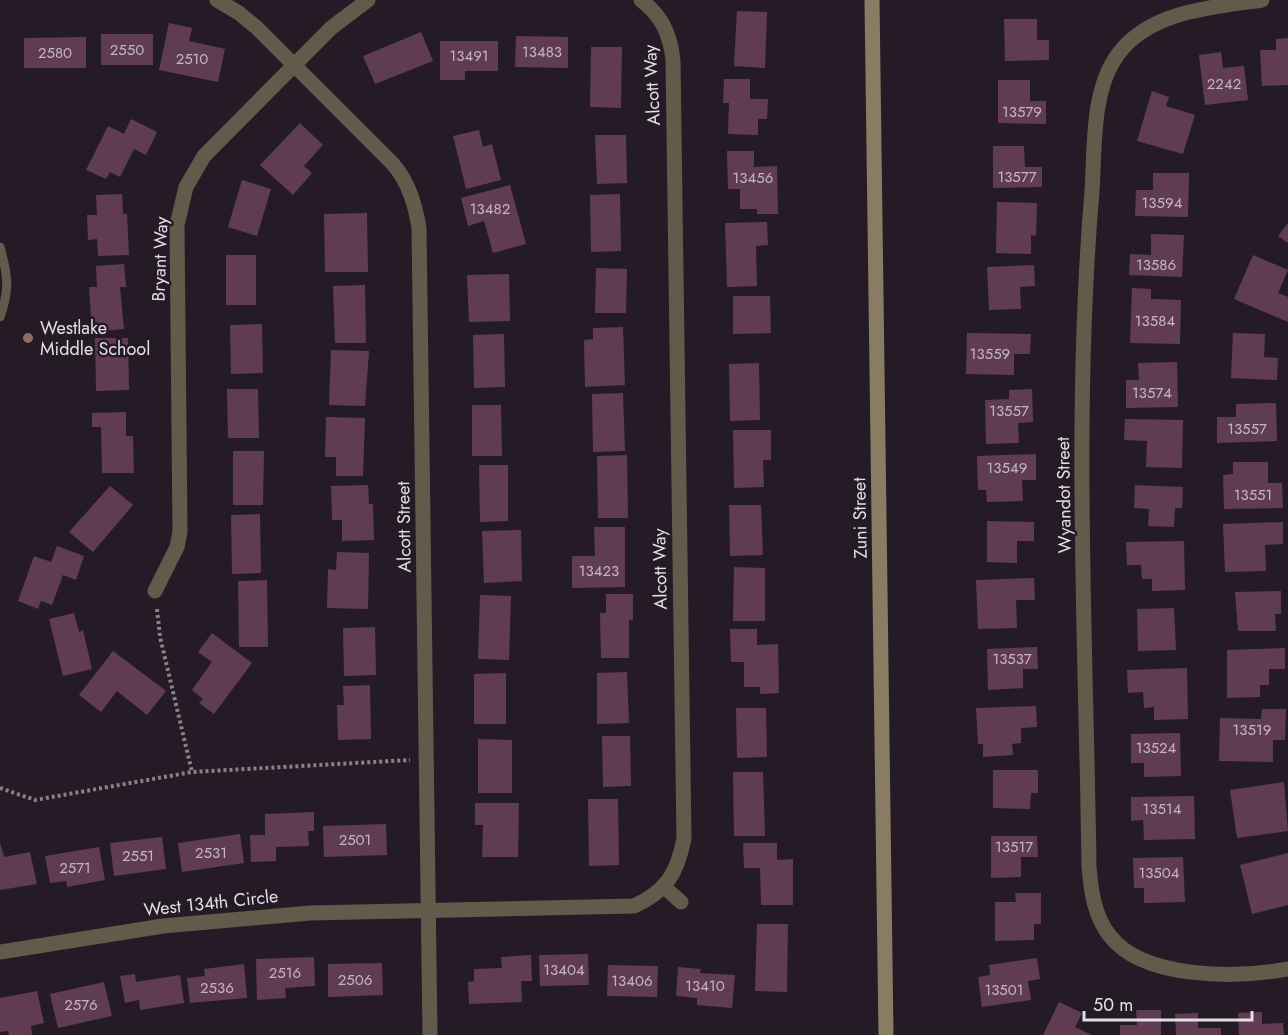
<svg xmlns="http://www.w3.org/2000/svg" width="1288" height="1035" viewBox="0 0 1288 1035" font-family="Jost,sans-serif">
	<rect width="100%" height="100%" fill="#251b26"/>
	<g fill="#603c53">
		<polygon points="737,11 767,12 765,68 734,66"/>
		<polygon points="1004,19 1037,19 1037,40 1049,40 1049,60 1005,61"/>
		<polygon points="169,23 192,28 189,41 225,49 218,82 159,70"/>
		<polygon points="421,32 433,61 375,84 363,56"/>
		<rect x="101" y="34" width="52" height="31"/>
		<polygon points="516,36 568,37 568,68 515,67"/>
		<polygon points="86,37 86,68 24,68 24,38"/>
		<polygon points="1288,38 1288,85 1262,86 1260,50 1276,50 1276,39"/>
		<polygon points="440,41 498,41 498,71 465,71 465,80 440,80"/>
		<polygon points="591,47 622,47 621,108 590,107"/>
		<polygon points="1221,52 1223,68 1244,66 1248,100 1205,105 1199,55"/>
		<polygon points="724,79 750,79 750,99 768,99 767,119 758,119 758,135 728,134 729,103 723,103"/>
		<polygon points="998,80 1030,80 1030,101 1046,101 1046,124 998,123"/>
		<polygon points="1152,91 1169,97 1166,106 1195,115 1183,154 1137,141"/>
		<polygon points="131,119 157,132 146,155 134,149 120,177 110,172 106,179 86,170 108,126 124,134"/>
		<polygon points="300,123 323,145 304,166 312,173 293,195 260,165"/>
		<polygon points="479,130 483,147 492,144 501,180 466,189 453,136"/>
		<polygon points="595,135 626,135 627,183 597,184"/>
		<polygon points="993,146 1024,146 1025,167 1042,167 1042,187 993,188"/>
		<polygon points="727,151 754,151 754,167 777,166 778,214 757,214 757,209 740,209 740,189 728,189"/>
		<polygon points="1153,173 1189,173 1188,217 1135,216 1136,190 1153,190"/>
		<polygon points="242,180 271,189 257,236 228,227"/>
		<polygon points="510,185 526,244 493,253 484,221 468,226 461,198"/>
		<polygon points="122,194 123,214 127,214 129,255 98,256 97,239 88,240 87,215 97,215 96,195"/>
		<polygon points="620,194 621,251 591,252 590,195"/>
		<polygon points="997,202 1037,203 1036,236 1031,235 1031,254 996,253"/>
		<polygon points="367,213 368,272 325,272 324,214"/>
		<polygon points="767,222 768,245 756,246 757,286 727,287 725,223"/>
		<polygon points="1288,223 1288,243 1278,236"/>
		<polygon points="1151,234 1184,235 1182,277 1129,275 1130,254 1151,255"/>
		<rect x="226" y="255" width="30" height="50"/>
		<polygon points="1253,255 1288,270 1278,293 1288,297 1288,322 1234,299"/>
		<polygon points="124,264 126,287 120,287 124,329 92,332 89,287 97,287 96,266"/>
		<polygon points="1034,265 1035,286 1020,287 1021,309 989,310 987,267"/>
		<polygon points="596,268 627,269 626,313 595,313"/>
		<polygon points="509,274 510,321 469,322 467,275"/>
		<polygon points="365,285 366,343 335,343 333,286"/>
		<polygon points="1132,288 1151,289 1151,299 1181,300 1180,344 1130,343"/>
		<polygon points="733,296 770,296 771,333 733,334"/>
		<polygon points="262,324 263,373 231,374 230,325"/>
		<polygon points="623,327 625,385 585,387 584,340 593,339 593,328"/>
		<polygon points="967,333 1031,334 1030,354 1014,354 1014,375 966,374"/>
		<polygon points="1233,333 1265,334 1264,357 1278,358 1277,380 1231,378"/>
		<polygon points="504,334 505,387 474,388 473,335"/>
		<polygon points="95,338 128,338 129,390 96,391"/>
		<polygon points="331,350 369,351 365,406 329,405"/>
		<polygon points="1177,362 1178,407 1126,408 1126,380 1139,380 1138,363"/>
		<polygon points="759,363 760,420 730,421 729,364"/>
		<polygon points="227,389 258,389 259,438 228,438"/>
		<polygon points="1032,389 1033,422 1018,423 1019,443 986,444 985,400 1009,399 1009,390"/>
		<polygon points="623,393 625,451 593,452 592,394"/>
		<polygon points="1276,403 1277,441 1217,443 1217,417 1236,417 1236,404"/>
		<polygon points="472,405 501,405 502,456 472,456"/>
		<polygon points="126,412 126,436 133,436 134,473 102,473 101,427 92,427 92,413"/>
		<polygon points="326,417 365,418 363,476 336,476 336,457 325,457"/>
		<polygon points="1125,419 1183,420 1182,468 1146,467 1147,441 1124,440"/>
		<polygon points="733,430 771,430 771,460 763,460 764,487 734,488"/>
		<polygon points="233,451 264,451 263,505 233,505"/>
		<polygon points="1036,454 1036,480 1022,480 1023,501 987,502 986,490 978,490 977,456"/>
		<polygon points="627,455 628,518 598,518 597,456"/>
		<polygon points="1233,462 1268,462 1268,483 1282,483 1283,508 1224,509 1223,475 1233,474"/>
		<polygon points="479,465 508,465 508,521 480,522"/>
		<polygon points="368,485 369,504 373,504 374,540 342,541 342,520 332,520 331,486"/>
		<polygon points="1135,485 1183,487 1182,508 1175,508 1174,527 1148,526 1149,509 1134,508"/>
		<polygon points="110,486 133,505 93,552 69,532"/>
		<polygon points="729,505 761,505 763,555 730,556"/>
		<polygon points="260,514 261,573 232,574 231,515"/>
		<polygon points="987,521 1034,522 1034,541 1017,541 1017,563 987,562"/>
		<polygon points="1283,522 1283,544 1265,545 1266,571 1225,572 1223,524"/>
		<polygon points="594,527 625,527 625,587 572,588 572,556 595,556"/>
		<polygon points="521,530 522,581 484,583 482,531"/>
		<polygon points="1184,541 1185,590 1152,591 1152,579 1142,579 1141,565 1127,565 1126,542"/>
		<polygon points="57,546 84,556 76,580 63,575 52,605 41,601 38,609 18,601 34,556 51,562"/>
		<polygon points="337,552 369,553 368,609 327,608 328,569 336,570"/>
		<polygon points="734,567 765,568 765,621 733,621"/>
		<polygon points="1034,578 1035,600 1016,600 1017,628 978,629 976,580"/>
		<polygon points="267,580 268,647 239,647 238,581"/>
		<polygon points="1281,591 1281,614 1275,614 1276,631 1238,631 1235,592"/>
		<polygon points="606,594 633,594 633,620 629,620 629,658 601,658 600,613 606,613"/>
		<polygon points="480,595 511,596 509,660 478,659"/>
		<polygon points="1174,608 1176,650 1138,651 1137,609"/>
		<polygon points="74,613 79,632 83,630 92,669 63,676 49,619"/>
		<polygon points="375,627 376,675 344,676 343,628"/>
		<polygon points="730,629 757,629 757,645 778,644 779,693 760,694 760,687 744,687 744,662 731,662"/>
		<polygon points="212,633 252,663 214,714 199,703 203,699 192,690 212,662 198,652"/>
		<polygon points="1037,647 1038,669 1023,669 1023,688 988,690 987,649"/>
		<polygon points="1285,648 1285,669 1269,669 1269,685 1260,685 1260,697 1227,698 1227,650"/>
		<polygon points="113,651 166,691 147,715 117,691 101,712 79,695"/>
		<polygon points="1187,668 1188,719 1154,720 1154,707 1144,708 1143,692 1128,693 1127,670"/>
		<polygon points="627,672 629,723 597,724 597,673"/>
		<polygon points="506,673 506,724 474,724 474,674"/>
		<polygon points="370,685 371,739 338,740 337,705 344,705 343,686"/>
		<polygon points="1036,706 1037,727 1021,728 1021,743 1012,744 1013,755 983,757 983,744 978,744 976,708"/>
		<polygon points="736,708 766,708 767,757 737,758"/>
		<polygon points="1262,709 1286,709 1285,740 1273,740 1273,762 1219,761 1220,718 1261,719"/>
		<polygon points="1180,733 1181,776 1144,777 1144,763 1131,763 1131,734"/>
		<polygon points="602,736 630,736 631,786 603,787"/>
		<polygon points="478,739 512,740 512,793 478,793"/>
		<polygon points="993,770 1038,770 1038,793 1031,793 1030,809 993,808"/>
		<polygon points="733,772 763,772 765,836 734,836"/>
		<polygon points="1284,782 1288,831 1237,838 1230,790"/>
		<polygon points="1194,796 1195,839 1144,840 1143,820 1131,821 1131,797"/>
		<polygon points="588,799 618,799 619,865 589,866"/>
		<polygon points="475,803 519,803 518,857 482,857 483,825 475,825"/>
		<polygon points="314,812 314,831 308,831 309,846 276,847 276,861 251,862 250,835 265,835 265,814"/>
		<polygon points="386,824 387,855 324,857 323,826"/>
		<polygon points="240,834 244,863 182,872 178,843"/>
		<polygon points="991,836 1037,836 1038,857 1021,857 1021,877 991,878"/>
		<polygon points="162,837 166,869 114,876 110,843"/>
		<polygon points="0,843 4,857 30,852 37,884 0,890"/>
		<polygon points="743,843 777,843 777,860 793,859 793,905 761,905 760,868 744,868"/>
		<polygon points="99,847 105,880 67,887 66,881 50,883 45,856"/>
		<polygon points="1288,853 1288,905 1252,914 1240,865"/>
		<polygon points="1183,857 1185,902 1144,903 1144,888 1134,888 1133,858"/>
		<polygon points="1015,893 1041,893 1041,924 1034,924 1034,940 995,941 995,902 1016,902"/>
		<polygon points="757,924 788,924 787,992 755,991"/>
		<polygon points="588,954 589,985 540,986 539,955"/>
		<polygon points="531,955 532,981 521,981 522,1002 469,1004 468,982 474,981 474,969 502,968 501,957"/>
		<polygon points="314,957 315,986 285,988 286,998 257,1000 256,959"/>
		<polygon points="1037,958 1040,979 1028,981 1031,1000 982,1007 978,977 990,975 989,965"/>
		<polygon points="382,963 383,995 328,997 328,964"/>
		<polygon points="244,964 247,998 190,1003 187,978 205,976 204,969"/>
		<polygon points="608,965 658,966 657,997 607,996"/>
		<polygon points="678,967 701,969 700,973 735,975 732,1008 697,1005 697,998 676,996"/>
		<polygon points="135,974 136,982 180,975 184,1003 140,1010 139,1000 125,1003 120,976"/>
		<polygon points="104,982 112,1016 58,1028 50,994"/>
		<polygon points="37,991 44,1023 31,1026 32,1035 9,1035 8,1031 0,1032 0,998"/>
		<polygon points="1059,1002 1082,1013 1075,1027 1092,1035 1043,1035"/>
		<polygon points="1136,1010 1161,1010 1161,1035 1120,1035 1120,1025 1137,1025"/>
		<polygon points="1262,1012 1262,1024 1283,1023 1284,1035 1239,1035 1238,1013"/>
		<polygon points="1198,1013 1198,1028 1221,1028 1221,1035 1176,1035 1175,1014"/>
	</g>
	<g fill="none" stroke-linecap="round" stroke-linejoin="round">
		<g stroke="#8a818a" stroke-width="4" stroke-dasharray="3 3" stroke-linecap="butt">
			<polyline points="157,609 160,637 192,772"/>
			<polyline points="0,788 35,800 192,772 410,760"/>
		</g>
		<path stroke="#625b4b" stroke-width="9" d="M 0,247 C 8,276 10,289 0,317"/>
		<g stroke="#625b4b" stroke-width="15">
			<path d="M 217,0 L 239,13 L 257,28 L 393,164 C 409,183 415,204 419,228 L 430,1035"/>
			<path d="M 1262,0 C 1213,7 1151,11 1119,53 C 1091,89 1095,148 1092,191 C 1073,415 1086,641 1089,866 C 1091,891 1094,916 1110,936 C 1144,980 1238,978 1288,969"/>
			<polyline points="155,591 177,547 180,532 177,225 186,187 204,156 331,28 368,0"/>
			<polyline points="663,886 681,902"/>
			<path d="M 0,952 L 163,926 L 310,913 L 634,906 C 667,891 677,873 684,839 L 673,60 C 670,34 662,16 641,0"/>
		</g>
		<polyline stroke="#887d62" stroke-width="15" points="872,0 886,1035"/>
	</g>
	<circle fill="#8d6e63" stroke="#251b26" stroke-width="2" cx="28" cy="338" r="6"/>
	<g text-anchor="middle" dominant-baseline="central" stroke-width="5" stroke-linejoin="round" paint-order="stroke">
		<g font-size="15" fill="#c3b5c0">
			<text x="127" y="50">2550</text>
			<text x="542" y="52">13483</text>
			<text x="55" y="53">2580</text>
			<text x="469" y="56">13491</text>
			<text x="192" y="59">2510</text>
			<text x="1224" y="84">2242</text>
			<text x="1022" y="112">13579</text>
			<text x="1017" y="177">13577</text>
			<text x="753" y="178">13456</text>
			<text x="1162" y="203">13594</text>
			<text x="490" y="209">13482</text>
			<text x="1156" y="265">13586</text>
			<text x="1155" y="321">13584</text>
			<text x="990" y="354">13559</text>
			<text x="1152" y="393">13574</text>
			<text x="1009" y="411">13557</text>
			<text x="1247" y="429">13557</text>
			<text x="1007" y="468">13549</text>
			<text x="1253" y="495">13551</text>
			<text x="599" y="571">13423</text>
			<text x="1012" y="659">13537</text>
			<text x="1252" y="730">13519</text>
			<text x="1156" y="748">13524</text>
			<text x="1162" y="809">13514</text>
			<text x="355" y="840">2501</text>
			<text x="1014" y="847">13517</text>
			<text x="211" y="853">2531</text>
			<text x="138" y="856">2551</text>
			<text x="75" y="868">2571</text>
			<text x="1159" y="873">13504</text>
			<text x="564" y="970">13404</text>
			<text x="285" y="973">2516</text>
			<text x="355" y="980">2506</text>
			<text x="632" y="981">13406</text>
			<text x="705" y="986">13410</text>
			<text x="217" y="988">2536</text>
			<text x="1004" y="990">13501</text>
			<text x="81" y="1005">2576</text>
		</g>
		<g font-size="18" fill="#e4dde4" stroke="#251b26">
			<text transform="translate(652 85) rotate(-93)">Alcott Way</text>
			<text transform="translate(160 259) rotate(-88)">Bryant Way</text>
			<text transform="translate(1064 495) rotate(-91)">Wyandot Street</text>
			<text transform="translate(860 518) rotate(-91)">Zuni Street</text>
			<text transform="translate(404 527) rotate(-91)">Alcott Street</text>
			<text transform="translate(660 569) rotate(-91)">Alcott Way</text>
			<text transform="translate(211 903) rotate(-6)">West 134th Circle</text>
		</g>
		<g font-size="18" fill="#e4dde4" stroke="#251b26" text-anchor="start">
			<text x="40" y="328">Westlake<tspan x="40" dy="21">Middle School</tspan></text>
		</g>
	</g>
	<path d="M1084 1011v9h168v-9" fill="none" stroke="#e4dde4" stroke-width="3"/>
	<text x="1093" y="1011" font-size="18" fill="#e4dde4" stroke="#251b26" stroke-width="4.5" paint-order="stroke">50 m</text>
</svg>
